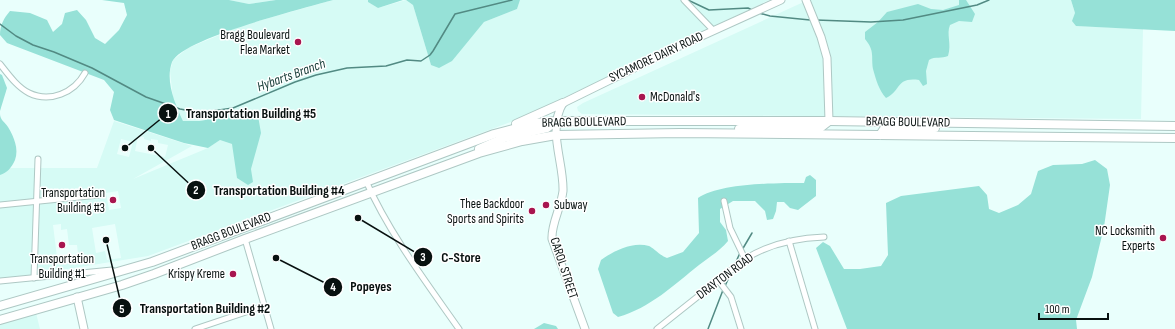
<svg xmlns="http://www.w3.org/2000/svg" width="1175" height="329" viewBox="0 0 1175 329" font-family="'Sofia Sans Condensed',sans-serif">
	<rect width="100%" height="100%" fill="#e9fffc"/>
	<g fill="#d6fbf5" fill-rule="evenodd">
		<polygon points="229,0 276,0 249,4"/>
		<path d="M 333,0 L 368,0 L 368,2 L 378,8 L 406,0 L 413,5 L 431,65 L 469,40 L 484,22 L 517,9 L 520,0 L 769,0 L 519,119 L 148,256 L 30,275 L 0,279 L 0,168 L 97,168 L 114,121 L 192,146 L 133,179 L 208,148 L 220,140 L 232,144 L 252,182 L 251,169 L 258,116 L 251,112 L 238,113 L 198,121 L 183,121 L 173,99 L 170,71 L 173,60 L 188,48 L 241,26 ZM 138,136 L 144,137 L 144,139 L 151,141 L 151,139 L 158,140 L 158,143 L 168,145 L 165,157 L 135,151 ZM 121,139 L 133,142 L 129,157 L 117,154 ZM 118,191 L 121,208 L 109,210 L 106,193 ZM 61,224 L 61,230 L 67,229 L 69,245 L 77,245 L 78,254 L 74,255 L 75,263 L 58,265 L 53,225 ZM 115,224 L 121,258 L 107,260 L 105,251 L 96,253 L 92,228 Z"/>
		<polygon points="808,0 1071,0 1075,13 1076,26 1143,29 1141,119 582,114 578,111 577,107 583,103"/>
		<polygon points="36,313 40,329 0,329 0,323"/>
	</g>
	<g fill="#96e1d7">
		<path d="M 102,0 L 229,0 L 249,4 L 276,0 L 333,0 C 306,8 182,38 172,62 C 165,81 175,104 183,121 C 188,121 194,121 199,121 C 217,119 241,106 258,116 L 261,133 L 251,169 L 253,182 L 248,185 L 237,178 L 232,144 L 220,140 L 208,148 L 184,143 L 114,120 L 110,110 L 114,92 L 104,80 L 7,43 L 0,35 C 0,25 4,18 10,11 L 30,13 L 47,20 L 53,32 L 62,24 L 65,13 L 77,10 L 86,20 L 95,38 L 105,44 L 119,30 L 127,15 L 124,3 Z"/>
		<polygon points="368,0 403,0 378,8 368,2"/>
		<polygon points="406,0 520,0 517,9 484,22 452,61 439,68 431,65 413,5"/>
		<path d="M 959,0 L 966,0 L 975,14 L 972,22 L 959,21 L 950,25 C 946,34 952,44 948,56 C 942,59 935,56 929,60 L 926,71 L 927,84 L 923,86 L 919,80 C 895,77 902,91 886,98 C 879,90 876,80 873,69 C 871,56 875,51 865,39 L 865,32 L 878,22 L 887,12 L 918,4 L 931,9 L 943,10 L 959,5 Z"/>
		<polygon points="1071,0 1175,0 1175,31 1076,26 1072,21 1075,13"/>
		<polygon points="0,74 2,75 7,88 0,111"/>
		<path d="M 0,114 C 0,120 5,122 8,127 C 14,137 19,149 15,160 C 12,167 7,173 0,175 Z"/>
		<polygon points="1095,160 1107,169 1110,185 1104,227 1092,277 1076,320 1077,329 847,329 816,248 823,242 830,246 844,269 860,269 881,266 888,255 886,203 901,196 979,186 987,195 989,209 999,213 1018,205 1031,194 1038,171 1053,165 1082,164"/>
		<path d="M 810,175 L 816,180 L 816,196 L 798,210 L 790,208 L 784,202 L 777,202 L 776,211 L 773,219 L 767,220 L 765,211 L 755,201 L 733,201 L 720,209 L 720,222 L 726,230 L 728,241 C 720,251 709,257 699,265 C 674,285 650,308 618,317 L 613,313 L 598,269 L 601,260 C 613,251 633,241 649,246 C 652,247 661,256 667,258 L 683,252 L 699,233 L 698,198 C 720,183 776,183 804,183 L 806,177 Z"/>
		<polygon points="544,323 556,326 558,329 534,329"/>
	</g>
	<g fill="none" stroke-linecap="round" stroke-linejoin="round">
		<g stroke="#528a83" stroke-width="1.5">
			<polyline points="688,0 709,10 748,8 752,10"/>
			<polyline points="759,13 770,16 810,20"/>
			<polyline points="816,20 871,22 903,20 977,5 989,0"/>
			<polyline points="0,24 16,36 33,45 54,52 92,68 146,97 180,109 191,111 205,112 233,108 295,82 316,75 347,68 386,66 407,60 421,61 430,55 433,51 455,14 512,0"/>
			<polyline points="742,250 752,233"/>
			<polyline points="734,266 740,253"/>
			<polyline points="725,286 731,273"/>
			<polyline points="708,329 723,290"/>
		</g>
		<defs>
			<g id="street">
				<polyline points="684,0 713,30"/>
				<path d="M 0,64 C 8,74 17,87 29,93 C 50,103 74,93 85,73"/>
				<path d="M 366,181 C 389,233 426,282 459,329"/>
				<polyline points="724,201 730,228 745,259"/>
				<polyline points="0,205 99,195"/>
				<polyline points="245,239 271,329"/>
				<polyline points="789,241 815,329"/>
				<polyline points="34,278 38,159"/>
				<polyline points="718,280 731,297 741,329"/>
				<polyline points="0,281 112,270"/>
				<polyline points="195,329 264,306"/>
				<path d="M 657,329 L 745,259 C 769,244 796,238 824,237"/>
			</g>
			<g id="secondary">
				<polyline points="806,0 821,37 827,58 829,121"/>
				<polyline points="77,297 84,329"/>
				<path d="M 585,329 L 552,239 C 551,224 561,208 563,191 C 564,162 547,130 563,103 L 671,50 L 781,0"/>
			</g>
			<g id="primary">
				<polyline points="516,124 563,103"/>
				<polyline points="739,129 820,128 829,121"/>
				<polyline points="880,135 884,129 889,128 935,128"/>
				<polyline points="479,149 504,138 547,128 556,121"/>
				<polyline points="0,306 152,262 494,134 536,123 557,121 829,121 1175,126"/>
				<polyline points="0,320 122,285 154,274 245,239 479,153 522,141 556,135 680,133 1175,138"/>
			</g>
		</defs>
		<use href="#street" stroke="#aec8c4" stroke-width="7"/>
		<use href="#secondary" stroke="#aec8c4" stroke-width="9"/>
		<use href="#primary" stroke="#aec8c4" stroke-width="10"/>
		<use href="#street" stroke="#fff" stroke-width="5"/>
		<use href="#secondary" stroke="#fff" stroke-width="7"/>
		<use href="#primary" stroke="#fff" stroke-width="8"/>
	</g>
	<g fill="#a8154f" stroke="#fff" stroke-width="1.5">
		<circle cx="298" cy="42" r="4"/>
		<circle cx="642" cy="97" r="4"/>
		<circle cx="113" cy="200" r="4"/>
		<circle cx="546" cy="205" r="4"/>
		<circle cx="532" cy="211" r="4"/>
		<circle cx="1163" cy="238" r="4"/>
		<circle cx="62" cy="245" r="4"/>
		<circle cx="233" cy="274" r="4"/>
	</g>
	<g text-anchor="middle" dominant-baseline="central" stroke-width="3" stroke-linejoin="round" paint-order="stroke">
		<g font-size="13" fill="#081110" stroke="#fff" text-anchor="end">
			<text x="290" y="35">Bragg Boulevard<tspan x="290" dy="15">Flea Market</tspan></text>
			<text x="650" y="97" text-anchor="start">McDonald's</text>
			<text x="105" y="193">Transportation<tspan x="105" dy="15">Building #3</tspan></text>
			<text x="524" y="204">Thee Backdoor<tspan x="524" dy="15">Sports and Spirits</tspan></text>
			<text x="554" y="205" text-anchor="start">Subway</text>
			<text x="1155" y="231">NC Locksmith<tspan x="1155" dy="15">Experts</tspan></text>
			<text x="62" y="259" text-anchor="middle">Transportation<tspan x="62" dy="15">Building #1</tspan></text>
			<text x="225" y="274">Krispy Kreme</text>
		</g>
		<g font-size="13" fill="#081110" stroke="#fff">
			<text transform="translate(656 57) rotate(-25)">SYCAMORE DAIRY ROAD</text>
			<text transform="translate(584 122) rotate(-1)">BRAGG BOULEVARD</text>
			<text transform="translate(908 122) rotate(1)">BRAGG BOULEVARD</text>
			<text transform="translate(231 231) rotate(-21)">BRAGG BOULEVARD</text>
			<text transform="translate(564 268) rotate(72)">CAROL STREET</text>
			<text transform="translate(725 276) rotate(-37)">DRAYTON ROAD</text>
		</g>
		<g font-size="14" font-style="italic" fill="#1b403b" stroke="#fff">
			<text transform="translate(291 75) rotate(-20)">Hybarts Branch</text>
		</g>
	</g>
	<path fill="none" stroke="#081110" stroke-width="1.5" d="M125 148L168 113M151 148L196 190M358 218L423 257M276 258L333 287M106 240L122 308"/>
	<g fill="#081110" stroke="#fff" stroke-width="1.5">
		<circle cx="125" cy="148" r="4"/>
		<circle cx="151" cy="148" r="4"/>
		<circle cx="358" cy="218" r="4"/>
		<circle cx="276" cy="258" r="4"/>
		<circle cx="106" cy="240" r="4"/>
		<circle cx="168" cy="113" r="10"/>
		<circle cx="196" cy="190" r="10"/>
		<circle cx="423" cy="257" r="10"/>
		<circle cx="333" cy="287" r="10"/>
		<circle cx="122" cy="308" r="10"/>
	</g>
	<g font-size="12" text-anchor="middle" font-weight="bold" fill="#fff">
		<text x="168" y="118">1</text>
		<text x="196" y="194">2</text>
		<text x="423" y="261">3</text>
		<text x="333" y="291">4</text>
		<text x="122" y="313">5</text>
	</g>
	<g font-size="14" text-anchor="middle" font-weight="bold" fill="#081110" stroke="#fff" stroke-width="3" stroke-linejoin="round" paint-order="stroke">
		<text x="251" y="118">Transportation Building #5</text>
		<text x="279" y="195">Transportation Building #4</text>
		<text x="461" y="262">C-Store</text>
		<text x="371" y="291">Popeyes</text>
		<text x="205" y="313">Transportation Building #2</text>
	</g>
	<path d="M1039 313v6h69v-6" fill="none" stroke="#081110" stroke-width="2"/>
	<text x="1045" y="313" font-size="12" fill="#081110" stroke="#ffffff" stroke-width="3" paint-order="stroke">100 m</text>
</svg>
